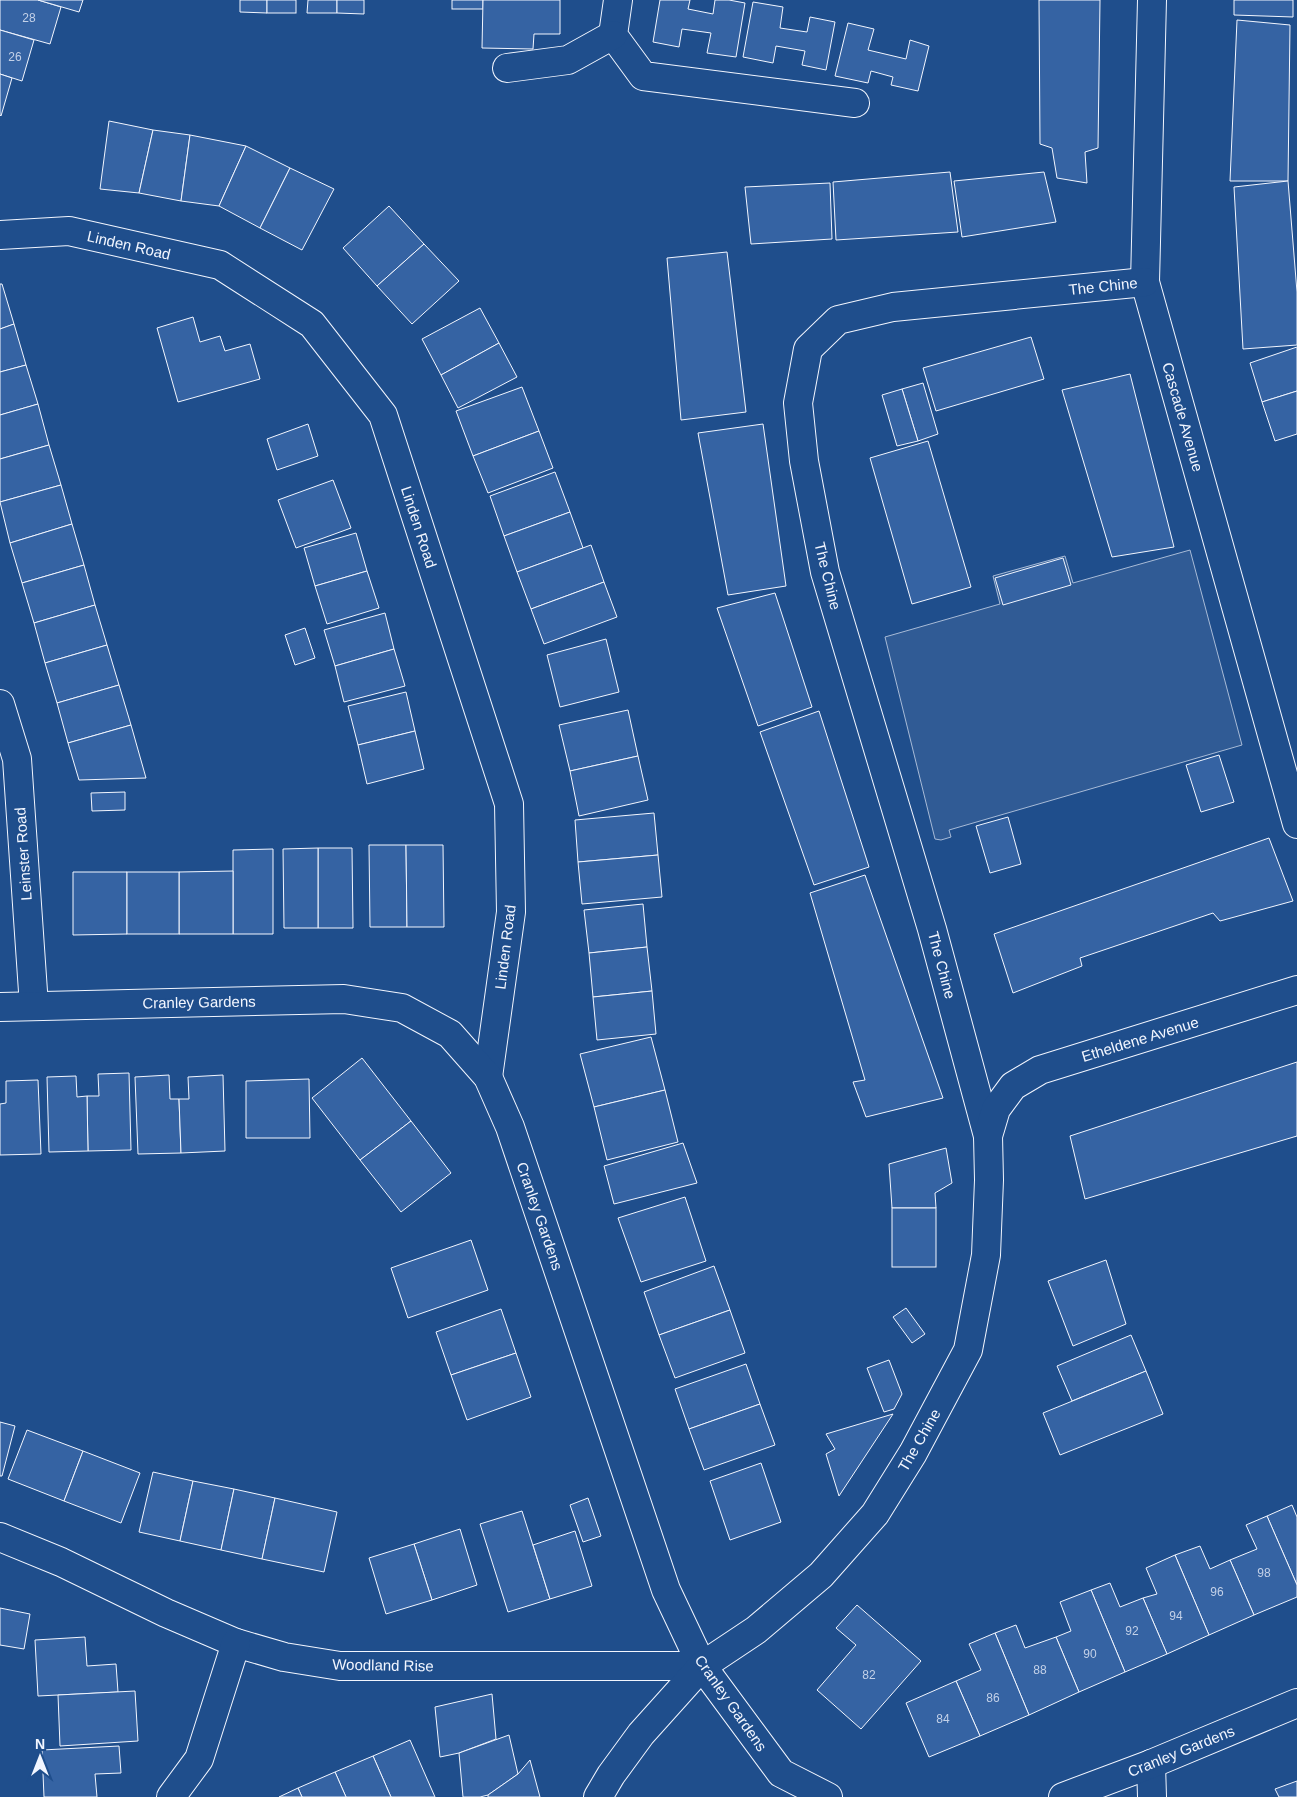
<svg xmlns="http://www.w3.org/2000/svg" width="1297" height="1797" viewBox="0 0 1297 1797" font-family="Arial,sans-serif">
	<rect width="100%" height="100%" fill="#1f4e8c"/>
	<polygon fill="#305b95" stroke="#a8bbd7" points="1190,550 1242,745 949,830 951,837 941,840 935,839 885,637 1000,604 993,576 1065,556 1073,583"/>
	<g fill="#3563a3" stroke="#f2f6ff">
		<polygon points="0,0 38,0 61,7 50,44 0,30"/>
		<polygon points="38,0 83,0 79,12"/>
		<polygon points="240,0 267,0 267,13 240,12"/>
		<rect x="267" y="0" width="29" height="13"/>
		<polygon points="308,0 337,0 337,13 307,13"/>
		<polygon points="337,0 364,0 364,14 337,13"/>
		<rect x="452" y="0" width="31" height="9"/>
		<polygon points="483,0 560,0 560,34 534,34 533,49 482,48"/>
		<polygon points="660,0 690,0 688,9 713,14 715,0 729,0 745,3 736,57 707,53 711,33 682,29 679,47 653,42"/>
		<polygon points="1039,0 1100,0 1098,148 1085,152 1087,183 1057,178 1052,148 1040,144"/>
		<polygon points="1234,0 1293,0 1293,17 1234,15"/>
		<polygon points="753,2 783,7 780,28 807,32 810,17 835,22 826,70 802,65 805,51 776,46 773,63 743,57"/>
		<polygon points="1237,20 1290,25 1288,181 1230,181"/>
		<polygon points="848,23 874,29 868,50 906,59 910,40 929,46 918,91 891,85 893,77 871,71 868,83 835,76"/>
		<polygon points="0,30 34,40 22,81 0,74"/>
		<polygon points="0,74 12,78 1,116 0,115"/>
		<polygon points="109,121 153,130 139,193 100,189"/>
		<polygon points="153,130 190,135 181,201 139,193"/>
		<polygon points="190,135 246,146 219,206 181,201"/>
		<polygon points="246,146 290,168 260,228 219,206"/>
		<polygon points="290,168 334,189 302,250 260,228"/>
		<polygon points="950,172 958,232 836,240 833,182"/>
		<polygon points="1044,172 1056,222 962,237 954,181"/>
		<polygon points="1288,181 1297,292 1297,345 1243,349 1234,187"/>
		<polygon points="830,183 832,239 751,244 745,187"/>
		<polygon points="389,206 424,244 377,286 343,248"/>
		<polygon points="424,244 459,281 412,324 377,286"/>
		<polygon points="727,252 746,412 681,420 667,258"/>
		<polygon points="0,284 2,284 14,324 0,329"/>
		<polygon points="480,308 499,343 441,375 422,339"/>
		<polygon points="193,317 200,342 220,336 225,351 250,344 260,379 178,402 157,328"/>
		<polygon points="14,324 26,365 0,372 0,329"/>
		<polygon points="1031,337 1044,379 936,411 923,368"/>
		<polygon points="499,343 517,377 458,408 441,375"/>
		<polygon points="1297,347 1297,391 1262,402 1250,363"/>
		<polygon points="26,365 38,404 0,415 0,372"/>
		<polygon points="1130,374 1174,547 1112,557 1062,390"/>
		<polygon points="923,383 938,434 918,441 902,389"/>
		<polygon points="522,387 539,431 473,456 456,411"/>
		<polygon points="902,389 918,441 897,446 882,395"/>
		<polygon points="1297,391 1297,434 1275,441 1262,402"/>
		<polygon points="38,404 49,445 0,459 0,415"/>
		<polygon points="308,424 318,456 277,470 267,439"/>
		<polygon points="763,424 786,586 728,595 698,433"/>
		<polygon points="539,431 553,468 488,493 473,456"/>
		<polygon points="928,441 971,587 912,604 870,458"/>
		<polygon points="49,445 61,485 0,502 0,459"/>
		<polygon points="555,472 570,512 504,536 490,496"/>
		<polygon points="333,480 351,528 296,548 278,500"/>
		<polygon points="61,485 72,524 10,543 0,502"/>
		<polygon points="570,512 583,548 517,572 504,536"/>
		<polygon points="72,524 84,565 22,583 10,543"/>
		<polygon points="356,533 367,571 315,586 304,548"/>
		<polygon points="591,545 604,582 531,609 517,572"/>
		<polygon points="1063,558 1071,585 1003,605 995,578"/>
		<polygon points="84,565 95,605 34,623 22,583"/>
		<polygon points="367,571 379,608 327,624 315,586"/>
		<polygon points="604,582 617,617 544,644 531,609"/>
		<polygon points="775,593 812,707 758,726 717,608"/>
		<polygon points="95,605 107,645 45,663 34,623"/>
		<polygon points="385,613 394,649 335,666 324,630"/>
		<polygon points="305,628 315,658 295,665 285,635"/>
		<polygon points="606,639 619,692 560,707 547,655"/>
		<polygon points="107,645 119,685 57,703 45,663"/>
		<polygon points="394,649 405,686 344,702 335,666"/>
		<polygon points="119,685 131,725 68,743 57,703"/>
		<polygon points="406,692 415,731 358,745 348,706"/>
		<polygon points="628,710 638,756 570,771 559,725"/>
		<polygon points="819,711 869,867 814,885 760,732"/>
		<polygon points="131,725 146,778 79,780 68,743"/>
		<polygon points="415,731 424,769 367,784 358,745"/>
		<polygon points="1219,755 1234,802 1201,812 1186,765"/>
		<polygon points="638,756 648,800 579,816 570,771"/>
		<polygon points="125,792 125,810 92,811 91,793"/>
		<polygon points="654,813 658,855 578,862 575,820"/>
		<polygon points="1008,817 1021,864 990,873 976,826"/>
		<polygon points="1269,838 1293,901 1220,921 1213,913 1080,958 1082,966 1013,993 994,934"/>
		<polygon points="369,845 406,845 407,927 370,927"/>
		<polygon points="406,845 443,845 444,927 407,927"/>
		<polygon points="318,848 352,848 353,928 318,928"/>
		<polygon points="318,848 318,928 284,928 283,849"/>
		<polygon points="273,849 273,934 233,934 233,850"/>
		<polygon points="658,855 662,897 582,904 578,862"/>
		<polygon points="233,871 233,934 179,934 179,872"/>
		<polygon points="73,872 127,872 127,934 73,935"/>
		<rect x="127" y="872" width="52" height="62"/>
		<polygon points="865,875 943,1098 866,1117 853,1082 865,1080 810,893"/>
		<polygon points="643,904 647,947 589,953 584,910"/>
		<polygon points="647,947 652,991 593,997 589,953"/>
		<polygon points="652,991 656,1034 597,1040 593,997"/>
		<polygon points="651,1037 665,1090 594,1107 580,1054"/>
		<polygon points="362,1058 411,1121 360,1160 312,1098"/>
		<polygon points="1297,1062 1297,1136 1085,1199 1070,1136"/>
		<polygon points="129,1073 131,1150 88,1151 87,1096 99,1096 98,1074"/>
		<polygon points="169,1075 170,1099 179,1099 181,1153 138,1154 135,1077"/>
		<polygon points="223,1075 225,1151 181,1153 179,1099 189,1099 188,1077"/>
		<polygon points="76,1076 77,1097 87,1096 88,1151 49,1152 47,1077"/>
		<polygon points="309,1079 310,1138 246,1138 246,1081"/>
		<polygon points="38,1080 41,1154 0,1155 0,1104 6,1103 6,1081"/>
		<polygon points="665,1090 678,1142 607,1160 594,1107"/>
		<polygon points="411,1121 451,1173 401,1212 360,1160"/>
		<polygon points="683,1143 697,1183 614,1204 604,1166"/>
		<polygon points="946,1148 952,1183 935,1193 936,1208 892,1208 889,1164"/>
		<polygon points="685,1197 706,1261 641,1282 618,1218"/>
		<rect x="892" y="1208" width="44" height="59"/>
		<polygon points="471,1240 488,1290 408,1318 391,1268"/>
		<polygon points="1106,1260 1126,1324 1073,1346 1048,1281"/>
		<polygon points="714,1266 730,1310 659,1335 644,1292"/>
		<polygon points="906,1308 925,1334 912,1343 893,1317"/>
		<polygon points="501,1309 516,1353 451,1375 436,1332"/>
		<polygon points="730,1310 745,1353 675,1378 659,1335"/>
		<polygon points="1131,1335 1146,1371 1072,1401 1057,1366"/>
		<polygon points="516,1353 531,1397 467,1420 451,1375"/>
		<polygon points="889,1360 902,1394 894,1409 884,1412 867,1368"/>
		<polygon points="746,1364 760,1404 689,1429 675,1389"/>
		<polygon points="1146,1371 1163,1414 1060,1455 1043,1413"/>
		<polygon points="760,1404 775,1445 704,1470 689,1429"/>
		<polygon points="893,1414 839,1496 826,1454 835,1449 826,1434"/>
		<polygon points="0,1422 15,1426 2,1476 0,1476"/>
		<polygon points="27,1430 83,1451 64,1501 8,1479"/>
		<polygon points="83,1451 140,1473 121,1523 64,1501"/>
		<polygon points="761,1463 781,1522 730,1540 710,1481"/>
		<polygon points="153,1472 193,1481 180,1541 139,1532"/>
		<polygon points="193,1481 234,1489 221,1550 180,1541"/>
		<polygon points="234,1489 275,1498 262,1559 221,1550"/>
		<polygon points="275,1498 337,1512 324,1572 262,1559"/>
		<polygon points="588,1498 601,1536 583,1542 570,1505"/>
		<polygon points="1292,1505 1297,1517 1297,1585 1267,1516"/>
		<polygon points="522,1511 550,1599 508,1612 480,1524"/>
		<polygon points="1267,1516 1297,1585 1297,1597 1254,1615 1230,1560 1257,1549 1246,1525"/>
		<polygon points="460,1529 477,1585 432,1600 414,1544"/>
		<polygon points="575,1531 592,1586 550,1599 533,1545"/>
		<polygon points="414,1544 432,1600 386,1614 369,1558"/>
		<polygon points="1200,1546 1210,1569 1230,1560 1254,1615 1209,1635 1175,1555"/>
		<polygon points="1175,1555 1209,1635 1167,1654 1143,1598 1157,1594 1146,1568"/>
		<polygon points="1110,1583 1120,1607 1143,1598 1167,1654 1125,1672 1091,1590"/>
		<polygon points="1091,1590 1125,1672 1079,1692 1056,1637 1071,1631 1060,1602"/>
		<polygon points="857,1605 921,1661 861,1729 817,1690 856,1645 836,1628"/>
		<polygon points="0,1608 30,1614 24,1649 0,1645"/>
		<polygon points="1016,1625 1025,1648 1056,1637 1079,1692 1029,1715 995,1633"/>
		<polygon points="995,1633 1029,1715 980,1736 956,1681 981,1670 969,1644"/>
		<polygon points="85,1637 87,1666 116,1664 118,1692 38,1696 35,1640"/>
		<polygon points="956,1681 980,1736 929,1757 906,1703"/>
		<polygon points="135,1691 138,1741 60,1746 58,1695"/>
		<polygon points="492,1694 496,1739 459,1753 440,1757 435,1707"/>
		<polygon points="509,1735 518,1774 488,1795 480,1797 463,1797 459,1753"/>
		<polygon points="410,1740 435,1797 391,1797 373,1756"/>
		<polygon points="119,1746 121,1773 95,1774 97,1797 44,1797 42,1750"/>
		<polygon points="373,1756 391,1797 346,1797 335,1772"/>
		<polygon points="530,1760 540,1797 488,1797 488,1795 518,1774"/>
		<polygon points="335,1772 346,1797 302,1797 298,1788"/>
		<polygon points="1297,1781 1297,1797 1279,1797 1275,1789"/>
		<polygon points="298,1788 302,1797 279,1797"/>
	</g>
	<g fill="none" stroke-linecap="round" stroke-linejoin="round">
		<defs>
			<g id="minor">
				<polyline points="618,0 613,35 643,76 855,103"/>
				<polyline points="1152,0 1145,282 1297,824"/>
				<polyline points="507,68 568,60 613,35"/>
				<polyline points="0,235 69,231 220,265 312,324 383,415 509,804 511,912 488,1077"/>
				<polyline points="0,704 17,759 34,1006"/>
				<polyline points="0,1007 344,999 402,1008 450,1034 488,1077 510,1127 666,1590 702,1666 781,1773 828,1797"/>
				<polyline points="988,1136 932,929 825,572 804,461 798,403 808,349 838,320 893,307 1145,282"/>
				<polyline points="0,1537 61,1562 166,1613 236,1643 284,1657 340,1666 702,1666"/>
				<polyline points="1151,1764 1152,1797"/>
				<polyline points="171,1797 199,1759 236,1643"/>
				<polyline points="598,1797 611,1775 641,1734 702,1666 756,1630 821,1575 875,1514 913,1453 968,1350 986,1255 989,1180 988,1136 996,1109 1013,1086 1040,1070 1297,990"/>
				<polyline points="1063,1797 1151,1764 1297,1703"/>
			</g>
		</defs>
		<use href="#minor" stroke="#f2f6ff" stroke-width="30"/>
		<use href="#minor" stroke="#1f4e8c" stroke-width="28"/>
	</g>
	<g text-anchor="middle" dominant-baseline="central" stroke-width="4" stroke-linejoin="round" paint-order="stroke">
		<g font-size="12" fill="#c3d1e8">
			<text x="29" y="18">28</text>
			<text x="15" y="57">26</text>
			<text x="1264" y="1573">98</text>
			<text x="1217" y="1592">96</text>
			<text x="1176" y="1616">94</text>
			<text x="1132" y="1631">92</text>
			<text x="1090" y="1654">90</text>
			<text x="1040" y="1670">88</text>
			<text x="869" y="1675">82</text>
			<text x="993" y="1698">86</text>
			<text x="943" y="1719">84</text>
		</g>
		<g font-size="15" fill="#f2f6ff" stroke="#1f4e8c">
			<text transform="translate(129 245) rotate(13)">Linden Road</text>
			<text transform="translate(1103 286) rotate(-6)">The Chine</text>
			<text transform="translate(1183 417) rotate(74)">Cascade Avenue</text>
			<text transform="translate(419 527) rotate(72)">Linden Road</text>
			<text transform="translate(828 576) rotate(76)">The Chine</text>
			<text transform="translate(23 854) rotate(-94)">Leinster Road</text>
			<text transform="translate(505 947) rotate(-83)">Linden Road</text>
			<text transform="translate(942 965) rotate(75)">The Chine</text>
			<text transform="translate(199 1002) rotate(-1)">Cranley Gardens</text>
			<text transform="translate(1140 1039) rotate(-17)">Etheldene Avenue</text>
			<text transform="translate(540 1216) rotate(71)">Cranley Gardens</text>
			<text transform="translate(919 1440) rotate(-60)">The Chine</text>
			<text transform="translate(383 1665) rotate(1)">Woodland Rise</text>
			<text transform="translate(731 1703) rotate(55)">Cranley Gardens</text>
			<text transform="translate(1181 1751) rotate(-22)">Cranley Gardens</text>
		</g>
	</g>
	<g transform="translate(40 1757)" stroke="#1f4e8c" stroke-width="4" paint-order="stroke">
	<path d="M0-4L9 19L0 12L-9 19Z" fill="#f2f6ff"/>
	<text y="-8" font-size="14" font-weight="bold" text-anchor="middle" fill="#f2f6ff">N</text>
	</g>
</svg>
